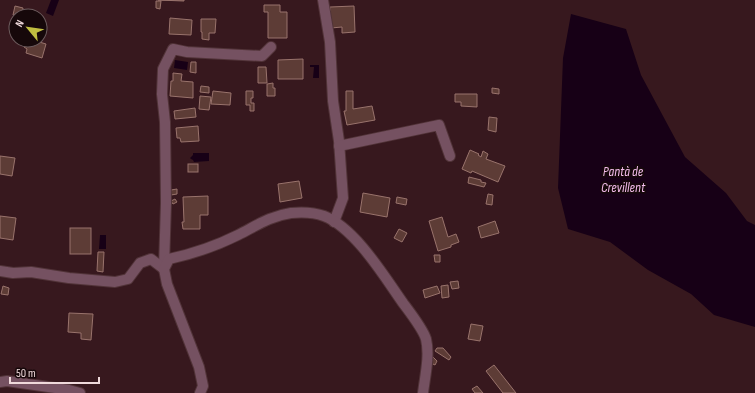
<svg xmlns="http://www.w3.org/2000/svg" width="755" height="393" viewBox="0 0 755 393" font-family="'Sofia Sans Condensed',sans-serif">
	<rect width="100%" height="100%" fill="#37181e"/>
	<g fill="#170016">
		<polygon points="51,0 59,0 53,16 46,13"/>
		<polygon points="571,14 626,29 641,75 685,157 726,193 747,221 755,225 755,327 714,315 691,294 648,270 610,242 568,229 558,188 563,58"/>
		<polygon points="175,60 188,62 187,70 174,68"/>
		<polygon points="310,65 319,65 319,78 313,78 314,67 310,67"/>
		<polygon points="193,153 209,153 209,161 194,162 193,160 191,159 190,158 193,155"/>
		<polygon points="100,235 106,235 106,249 99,249"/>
	</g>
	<g fill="#5d3c36" stroke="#99736c">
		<polygon points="158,0 184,0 184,1"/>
		<polygon points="156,1 161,1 160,9 156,8"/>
		<polygon points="264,5 280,5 280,12 287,12 287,38 268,38 268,12 264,12"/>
		<polygon points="15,6 23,8 22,16 13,15"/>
		<polygon points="354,6 355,32 342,33 342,27 331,28 330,7"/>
		<polygon points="170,18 192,20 191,35 169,34"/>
		<polygon points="201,19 216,19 215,33 209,33 209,40 202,39 202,32 201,32"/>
		<polygon points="26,40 36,40 36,41 46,44 42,58 26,53 27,49 24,47"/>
		<polygon points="303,59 303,79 278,79 278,60"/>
		<polygon points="191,62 196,62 196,73 190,72"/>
		<polygon points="258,67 266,67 267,83 258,83"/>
		<polygon points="173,73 182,74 181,81 193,82 193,98 170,96 171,81 173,81"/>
		<polygon points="273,83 273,88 275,88 275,96 267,96 267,84"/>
		<polygon points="201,86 209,87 209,93 200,92"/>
		<polygon points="492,88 499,89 499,94 492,93"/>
		<polygon points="213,91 231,93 230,105 211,104"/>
		<polygon points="246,91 253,91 253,98 251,98 251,103 254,103 254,111 250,111 250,105 246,105"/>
		<polygon points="346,91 353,91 353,109 372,106 375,120 347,125 344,111 346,111"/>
		<polygon points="455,94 477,94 477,107 461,106 461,102 455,102"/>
		<polygon points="200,96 211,97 209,110 199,109"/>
		<polygon points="195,108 196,117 175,119 174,111"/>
		<polygon points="489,117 497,118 496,132 488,130"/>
		<polygon points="198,126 199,141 181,142 180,138 177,138 176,128"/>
		<polygon points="470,150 479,154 478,155 481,157 483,151 488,154 486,159 505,166 498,182 472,171 471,173 462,169"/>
		<polygon points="0,156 15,158 12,176 0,174"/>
		<rect x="188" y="164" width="10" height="8"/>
		<polygon points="469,177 481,180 481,182 486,183 484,187 468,183"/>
		<polygon points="299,181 302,198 280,202 278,184"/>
		<polygon points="177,189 177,194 171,195 171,190"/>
		<polygon points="363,193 390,198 387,217 360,212"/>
		<polygon points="488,194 493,195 492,205 486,204"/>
		<polygon points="208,196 208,215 200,215 200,229 183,229 182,222 184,222 183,197"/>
		<polygon points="397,197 407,199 406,205 396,203"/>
		<polygon points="175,199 177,202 173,204 171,201"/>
		<polygon points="0,216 16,218 13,240 0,238"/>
		<polygon points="442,217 448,237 456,234 459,242 451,245 451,247 438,251 429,221"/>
		<polygon points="495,221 499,233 481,238 478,227"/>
		<rect x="70" y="228" width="21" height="26"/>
		<polygon points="399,229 407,233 402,242 394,238"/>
		<polygon points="98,252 104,252 103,272 97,271"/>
		<polygon points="434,255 440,255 440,262 435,262"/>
		<polygon points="458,281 459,288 452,289 450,282"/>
		<polygon points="448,285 449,297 442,298 441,286"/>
		<polygon points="3,286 9,288 8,295 1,294"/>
		<polygon points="437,286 440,293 425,298 423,290"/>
		<polygon points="69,313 93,314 91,340 81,339 81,333 68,332"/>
		<polygon points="471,324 483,326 480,341 468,339"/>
		<polygon points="437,348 443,348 451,357 449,360 435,351"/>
		<polygon points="433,357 437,361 435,365 431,363 431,359"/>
		<polygon points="494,365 516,393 503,393 486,371"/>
		<polygon points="477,386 483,393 475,393 472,389"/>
	</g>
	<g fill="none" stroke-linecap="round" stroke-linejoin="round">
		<defs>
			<g id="minor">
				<polyline points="323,0 330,42 333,101 339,141 343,198 334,222"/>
				<polyline points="339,146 439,125 450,156"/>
				<polyline points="164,267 166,203 165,122 162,94 163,69 173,49 187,52 262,56 271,47"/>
				<polyline points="0,271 13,273 31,272 69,278 115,282 128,279 140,263 151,259 164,269"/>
				<polyline points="0,382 7,381 69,390 80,393"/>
				<path d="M 200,393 L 203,386 L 199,367 L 167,284 L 164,269 L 169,259 C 192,254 216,246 238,235 C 256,226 270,216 291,213 C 302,212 313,212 324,216 C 355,228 384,276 403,303 C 409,311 423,329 426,339 C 430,356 425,376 423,393"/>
			</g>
		</defs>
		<use href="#minor" stroke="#513338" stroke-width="12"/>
		<use href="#minor" stroke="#755161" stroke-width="10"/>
	</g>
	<g text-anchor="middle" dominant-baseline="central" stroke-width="3.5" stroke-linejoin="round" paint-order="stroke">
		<g font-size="14" font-style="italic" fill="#f6beee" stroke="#16080a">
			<text x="623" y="171">Pantà de<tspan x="623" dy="16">Crevillent</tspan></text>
		</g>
	</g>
	<g transform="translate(28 28) rotate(299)"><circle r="19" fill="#16080a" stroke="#6d5c5e"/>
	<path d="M0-3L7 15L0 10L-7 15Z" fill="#c0be40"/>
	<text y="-6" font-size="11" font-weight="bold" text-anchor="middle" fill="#efd9db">N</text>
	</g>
	<path d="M10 377v6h89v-6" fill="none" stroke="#efd9db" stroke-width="2"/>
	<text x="16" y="377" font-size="12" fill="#efd9db" stroke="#16080a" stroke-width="3" paint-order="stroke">50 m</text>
</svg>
